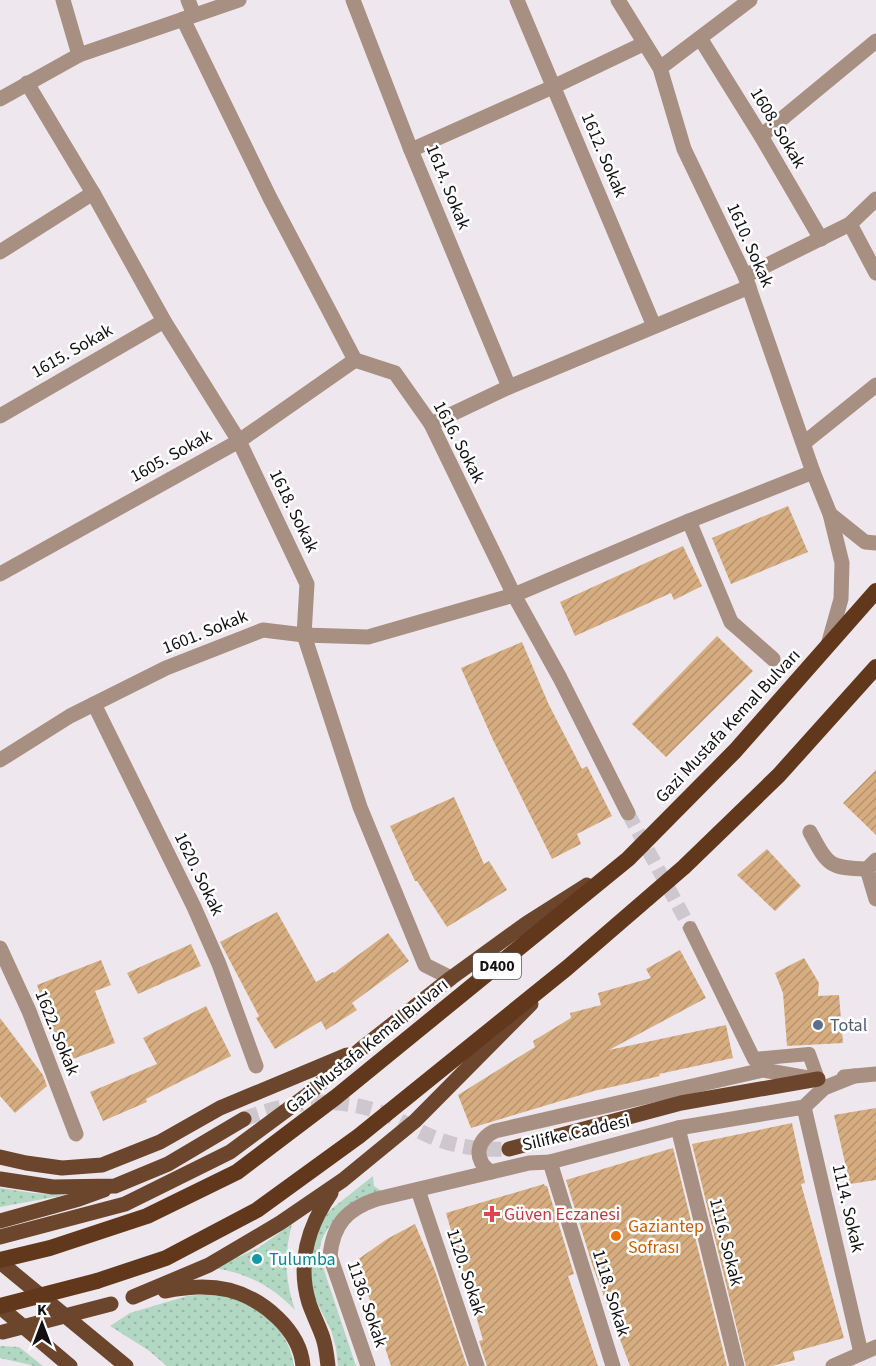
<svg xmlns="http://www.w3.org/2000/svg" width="876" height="1366" viewBox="0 0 876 1366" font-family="'Source Sans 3',sans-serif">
	<defs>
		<pattern id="grass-dots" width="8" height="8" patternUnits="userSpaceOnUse" patternTransform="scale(1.5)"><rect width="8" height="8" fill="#b2d7c3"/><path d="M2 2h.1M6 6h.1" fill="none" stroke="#98b8a6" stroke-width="1.8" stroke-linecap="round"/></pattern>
		<pattern id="building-hatch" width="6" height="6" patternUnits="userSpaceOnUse" patternTransform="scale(1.5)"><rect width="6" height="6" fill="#d6ad80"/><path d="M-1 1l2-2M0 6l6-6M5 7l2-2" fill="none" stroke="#b7946e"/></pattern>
	</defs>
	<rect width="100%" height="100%" fill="#efe7ee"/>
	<g fill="url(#grass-dots)">
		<path d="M 373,1176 L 374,1186 L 383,1192 C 356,1206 316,1222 320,1258 L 356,1366 L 338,1366 L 336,1348 L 331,1330 L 313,1295 L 307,1267 L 324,1215 Z"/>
		<polygon points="0,1188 33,1193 65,1195 0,1207"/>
		<path d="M 292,1224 C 284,1254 285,1281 295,1310 C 272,1286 247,1273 214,1268 L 258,1248 Z"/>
		<path d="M 207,1294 C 216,1295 227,1295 235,1298 C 265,1309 290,1334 294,1366 L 167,1366 L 148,1350 L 110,1326 L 130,1313 L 187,1296 Z"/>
		<polygon points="0,1346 19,1347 43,1366 35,1366 0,1358"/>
	</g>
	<g fill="url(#building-hatch)">
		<polygon points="788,506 808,552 731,584 712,538"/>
		<polygon points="683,546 702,586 674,600 671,593 575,636 560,602"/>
		<polygon points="717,636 753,671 666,757 632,724"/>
		<polygon points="522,642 549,705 582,769 587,766 612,816 577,834 581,844 552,859 493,740 461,668"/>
		<polygon points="876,770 876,835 843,803"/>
		<polygon points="454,797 484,864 489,861 507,890 447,927 417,881 415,881 390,826"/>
		<polygon points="767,849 801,886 775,911 737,875"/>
		<polygon points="277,912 316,982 333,972 334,973 388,933 409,961 352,1003 357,1010 326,1030 321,1021 275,1049 256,1018 259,1016 220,942"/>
		<polygon points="191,944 201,966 138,994 127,973"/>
		<polygon points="680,950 706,998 609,1050 726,1025 733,1058 659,1074 660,1076 594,1091 471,1128 458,1095 535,1047 533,1041 571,1018 570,1013 601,1005 598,993 651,978 646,969"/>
		<polygon points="804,958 819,983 818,996 839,995 843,1043 787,1046 783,993 775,973"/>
		<polygon points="101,960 111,985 95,991 115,1043 65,1062 37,985"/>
		<polygon points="206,1006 231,1056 146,1099 147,1102 103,1121 90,1092 157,1064 143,1038"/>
		<polygon points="0,1018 43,1075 47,1086 15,1113 0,1096"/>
		<polygon points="876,1108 876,1180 850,1184 834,1115"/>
		<polygon points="792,1123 805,1183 801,1184 844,1338 793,1352 795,1360 772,1366 746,1366 692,1144"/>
		<polygon points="673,1148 727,1366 630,1366 593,1267 566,1180"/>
		<polygon points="544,1184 545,1186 547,1186 574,1274 568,1276 598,1366 487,1366 479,1341 483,1340 446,1213"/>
		<polygon points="415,1224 435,1271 467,1366 391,1366 357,1260 387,1239"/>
	</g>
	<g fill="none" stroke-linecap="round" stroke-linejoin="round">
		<polyline stroke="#cec7cd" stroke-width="14" stroke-dasharray="14 7" stroke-linecap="butt" points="628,813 690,928"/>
		<path stroke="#cec7cd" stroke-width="15" stroke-dasharray="15 8" stroke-linecap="butt" d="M 244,1119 C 290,1101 336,1096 383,1113 C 402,1120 418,1132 437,1139 C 461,1148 484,1150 509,1149"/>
		<polyline stroke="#a78f82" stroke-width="14" points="690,928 754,1059 809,1054 818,1079"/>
		<g stroke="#a78f82" stroke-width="15">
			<polyline points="63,0 79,55"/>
			<polyline points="188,0 194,15"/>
			<polyline points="353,0 411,150 509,387"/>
			<polyline points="517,0 654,326"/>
			<polyline points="618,0 660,68 684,149 745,276 813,472 830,514 842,563 841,599 828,645"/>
			<polyline points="183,19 270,198 355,360 395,373 431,424 514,595 560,678 628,813"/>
			<polyline points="700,38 761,136 821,239"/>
			<polyline points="660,68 750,0"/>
			<polyline points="27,83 93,193 164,321 239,441 307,584 304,635 360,807 425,965 451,978"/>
			<polyline points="0,99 79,55 239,0"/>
			<polyline points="761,136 876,41"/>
			<polyline points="411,150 555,86 643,44"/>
			<polyline points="850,224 876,273"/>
			<polyline points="0,252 93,193"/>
			<polyline points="745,276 850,224 876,199"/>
			<polyline points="0,416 164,321"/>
			<polyline points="431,424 509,387 749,287"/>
			<polyline points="804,443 876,385"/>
			<polyline points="830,514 865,542 876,543"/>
			<polyline points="689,521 731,622 773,659"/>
			<polyline points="0,574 239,441 355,360"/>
			<polyline points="94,704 194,907 219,964 256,1066"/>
			<polyline points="0,760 70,716 166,668 263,630 304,635 368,637 514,595 689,521 813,472"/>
			<path d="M 810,832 C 828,865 828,868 867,869 L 876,860"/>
			<polyline points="867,869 876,899"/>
			<polyline points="0,948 29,1011 76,1134"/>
			<polyline points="804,1107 861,1353"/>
			<polyline points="678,1128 737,1366"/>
			<polyline points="550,1162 613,1366"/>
			<polyline points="418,1190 477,1366"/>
			<polyline points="330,1256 368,1366"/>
			<polyline points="833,1366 876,1347"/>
		</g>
		<g stroke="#a78f82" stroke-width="15">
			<polyline points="844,1077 876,1074"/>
			<path d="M 491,1172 C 473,1161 476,1139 495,1131 L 763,1070 L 814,1079"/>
			<path d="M 330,1256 C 333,1224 347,1209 377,1199 L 529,1163 L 550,1162 L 678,1128 L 804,1107 L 824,1088 L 854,1076"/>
		</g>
		<g stroke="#6c452d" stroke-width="15">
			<polyline points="509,1149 681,1103 818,1079"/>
			<polyline points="0,1157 26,1163 62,1168 102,1165 160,1142 220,1108 347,1055"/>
			<polyline points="0,1179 53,1187 115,1186 168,1164 244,1119"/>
			<polyline points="0,1221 79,1199 104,1190"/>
			<polyline points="0,1237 125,1204 230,1152 307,1095 361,1049 451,978 527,923 587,885"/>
			<polyline points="0,1262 126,1366"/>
			<path d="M 165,1291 C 187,1287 207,1285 229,1290 C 263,1299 300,1330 303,1366"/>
			<polyline points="133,1297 209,1265 280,1223 343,1180 415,1121 531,1004"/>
			<polyline points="0,1307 70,1366"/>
			<path d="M 328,1366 C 327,1357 326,1347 323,1338 C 319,1326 313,1315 309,1303 C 297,1264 308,1226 331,1193"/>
		</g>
		<g stroke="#61381c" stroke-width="16">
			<polyline points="0,1260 50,1248 147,1216 237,1172 336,1097 628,859 735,751 876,591"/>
			<polyline points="97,1281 166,1258 257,1210 359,1136 567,968 684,867 779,775 876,667"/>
		</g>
		<polyline stroke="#6c452d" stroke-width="15" points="3,1332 111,1304"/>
		<polyline stroke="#61381c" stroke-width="16" points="0,1306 97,1281"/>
	</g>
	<circle fill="#5c6f8a" stroke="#fff" stroke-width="2" cx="818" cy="1025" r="6"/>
	<path fill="#e0444e" stroke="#fff" stroke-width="2" d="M489 1205h6v6h6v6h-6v6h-6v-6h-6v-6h6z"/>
	<circle fill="#e8710a" stroke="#fff" stroke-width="2" cx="616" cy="1236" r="6"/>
	<circle fill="#0f9aa8" stroke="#fff" stroke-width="2" cx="257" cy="1259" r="6"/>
	<g text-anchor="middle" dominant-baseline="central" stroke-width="5" stroke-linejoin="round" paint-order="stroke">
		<rect fill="#fff" stroke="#595859" stroke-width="1.5" x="473" y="953" width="48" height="26" rx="4.5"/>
		<g font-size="16" font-weight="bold" fill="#121012">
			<text x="497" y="966">D400</text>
		</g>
		<g font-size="18" fill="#121012" stroke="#fff">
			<text transform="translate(778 128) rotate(59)">1608. Sokak</text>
			<text transform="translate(604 155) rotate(67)">1612. Sokak</text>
			<text transform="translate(448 187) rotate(68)">1614. Sokak</text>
			<text transform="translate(750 245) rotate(66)">1610. Sokak</text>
			<text transform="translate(72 351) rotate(-30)">1615. Sokak</text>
			<text transform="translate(459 442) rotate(62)">1616. Sokak</text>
			<text transform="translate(171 456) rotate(-29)">1605. Sokak</text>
			<text transform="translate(294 511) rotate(64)">1618. Sokak</text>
			<text transform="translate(205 632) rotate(-22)">1601. Sokak</text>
			<text transform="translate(728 726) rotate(-47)">Gazi Mustafa Kemal Bulvarı</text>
			<text transform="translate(199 874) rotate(64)">1620. Sokak</text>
			<text transform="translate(57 1033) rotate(68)">1622. Sokak</text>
			<text transform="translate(367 1046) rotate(-39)">Gazi Mustafa Kemal Bulvarı</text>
			<text transform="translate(576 1133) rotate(-13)">Silifke Caddesi</text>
			<text transform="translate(848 1208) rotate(77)">1114. Sokak</text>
			<text transform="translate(726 1242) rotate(76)">1116. Sokak</text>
			<text transform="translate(466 1272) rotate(72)">1120. Sokak</text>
			<text transform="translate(611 1293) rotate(73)">1118. Sokak</text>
			<text transform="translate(367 1304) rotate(71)">1136. Sokak</text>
		</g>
		<g font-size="18" fill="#4e5e75" stroke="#fff" text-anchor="start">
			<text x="830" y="1025">Total</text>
		</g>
		<g font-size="18" fill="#be3a42" stroke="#fff" text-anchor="start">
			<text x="504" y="1214">Güven Eczanesi</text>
		</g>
		<g font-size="18" fill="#c56008" stroke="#fff" text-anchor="start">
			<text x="628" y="1226">Gaziantep<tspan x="628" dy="21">Sofrası</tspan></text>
		</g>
		<g font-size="18" fill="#0d838f" stroke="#fff" text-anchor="start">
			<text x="269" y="1259">Tulumba</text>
		</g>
	</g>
	<g transform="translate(42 1324)" stroke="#ffffff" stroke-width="4.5" paint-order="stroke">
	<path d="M0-4.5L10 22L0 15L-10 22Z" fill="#121012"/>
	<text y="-9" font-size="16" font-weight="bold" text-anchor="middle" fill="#121012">K</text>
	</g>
</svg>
